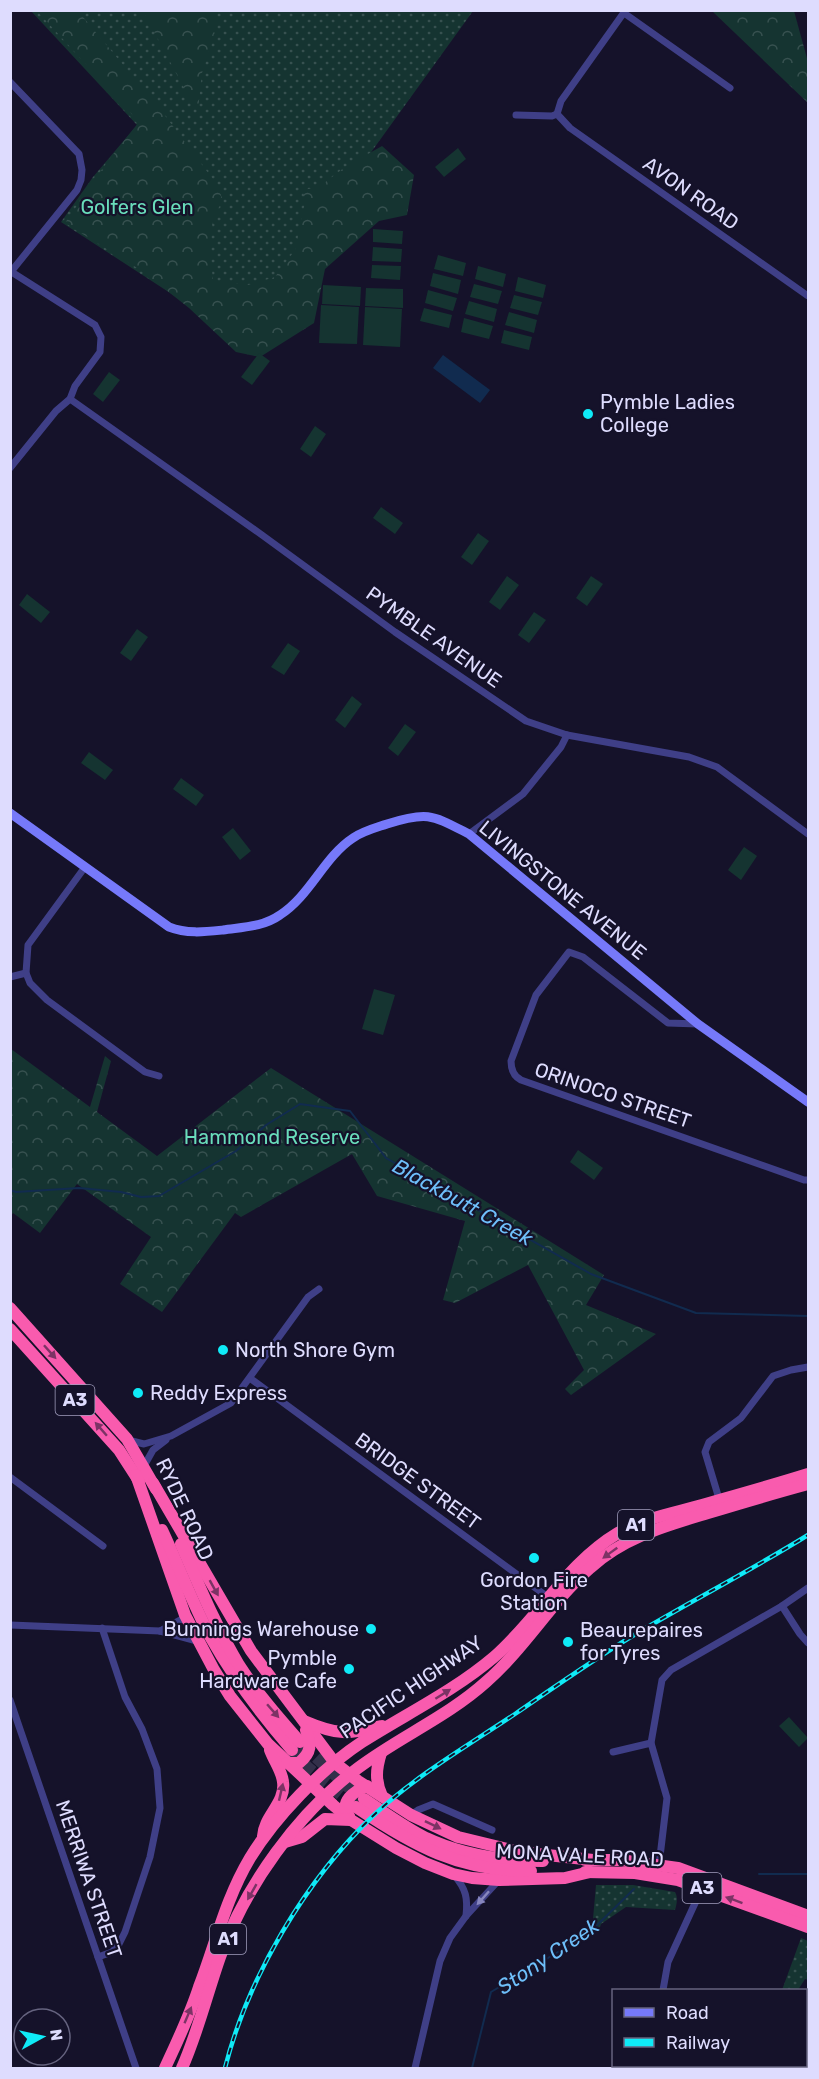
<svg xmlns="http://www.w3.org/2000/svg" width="819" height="2079" viewBox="0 0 819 2079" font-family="Rubik,sans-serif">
	<defs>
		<pattern id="grass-dots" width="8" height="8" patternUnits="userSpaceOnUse" patternTransform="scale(1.5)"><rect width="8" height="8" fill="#153431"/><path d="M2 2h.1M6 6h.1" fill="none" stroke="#375150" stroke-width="1.8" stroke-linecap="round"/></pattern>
		<pattern id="forest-crowns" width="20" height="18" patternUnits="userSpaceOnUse" patternTransform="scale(1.5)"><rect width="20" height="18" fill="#153431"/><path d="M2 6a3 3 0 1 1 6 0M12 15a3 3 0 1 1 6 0" fill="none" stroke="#375150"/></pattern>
	</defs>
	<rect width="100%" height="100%" fill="#15122a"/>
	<g fill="url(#grass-dots)">
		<polygon points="31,11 473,11 276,284 204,315 61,222 93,177 137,125"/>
		<path d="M 596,1885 L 633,1885 L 675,1892 C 678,1897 677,1904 675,1910 L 626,1907 L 601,1924 L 599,1930 L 592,1930 Z"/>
		<polygon points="801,1938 808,1941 808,1980 805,1979 798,1990 782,1990"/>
	</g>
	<g fill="url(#forest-crowns)">
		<polygon points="37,11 78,11 160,109 215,182 223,200 213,218 210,249 213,281 248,285 275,277 295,250 305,202 303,190 319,187 345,167 382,146 414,175 407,215 379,221 325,269 314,323 260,357 236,352 189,308 142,271 65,223 107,162 139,122"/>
		<polygon points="143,11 217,11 213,39 202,73 198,110 189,101 184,88"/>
		<polygon points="712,11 794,11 808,62 808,103"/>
		<polygon points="11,1049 90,1107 105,1056 111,1061 97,1112 157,1156 271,1068 604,1275 586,1305 656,1334 571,1395 565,1389 584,1370 528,1265 455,1303 443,1300 465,1221 377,1196 352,1154 241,1217 235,1213 162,1312 120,1284 151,1237 77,1184 40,1233 13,1213 11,1216"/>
	</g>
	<g fill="#153431">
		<polygon points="458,148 466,159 444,177 435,167"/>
		<polygon points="373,229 403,231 402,244 373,242"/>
		<polygon points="373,247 402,249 401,262 372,261"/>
		<polygon points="438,255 466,263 463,276 434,269"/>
		<polygon points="372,265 401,266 400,280 371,278"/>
		<polygon points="478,266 506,274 503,287 475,279"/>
		<polygon points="433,273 461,280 458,294 430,286"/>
		<polygon points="518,277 546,285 543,298 515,291"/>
		<polygon points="474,284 502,291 498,304 470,297"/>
		<polygon points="323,285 361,287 360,306 322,304"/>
		<polygon points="366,288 403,289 403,308 365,306"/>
		<polygon points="428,290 457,298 453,311 425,303"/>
		<polygon points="514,295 542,302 538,315 510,308"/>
		<polygon points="469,301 497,309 494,322 465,314"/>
		<polygon points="321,305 359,307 357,344 319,343"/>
		<polygon points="365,307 402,309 400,347 363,345"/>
		<polygon points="424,308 452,315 449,328 420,321"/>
		<polygon points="509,312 537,320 534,333 505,325"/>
		<polygon points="464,318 493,326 489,339 461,332"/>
		<polygon points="504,330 532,337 529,350 501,343"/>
		<polygon points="259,353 270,361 252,385 241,377"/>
		<polygon points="109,372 120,380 103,402 93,394"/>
		<polygon points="315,426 326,434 311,457 300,449"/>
		<polygon points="381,507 403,523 395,534 373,518"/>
		<polygon points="478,533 489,541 472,565 461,557"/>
		<polygon points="507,576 519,585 500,610 489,602"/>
		<polygon points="591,576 603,584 587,606 576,598"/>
		<polygon points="27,594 50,612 41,623 19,605"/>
		<polygon points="534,612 546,620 529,643 518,635"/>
		<polygon points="137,629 148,637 131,661 120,653"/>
		<polygon points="288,643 300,651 284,675 271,667"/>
		<polygon points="352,696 362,704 345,728 335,720"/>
		<polygon points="405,724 416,732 398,756 388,748"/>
		<polygon points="89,752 113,770 105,780 81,763"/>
		<polygon points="181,778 204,795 196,806 173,789"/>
		<polygon points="233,828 251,851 240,860 222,837"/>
		<polygon points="744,847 757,856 741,880 728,870"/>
		<polygon points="374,989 395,995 383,1035 362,1029"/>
		<polygon points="578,1150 603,1168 594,1180 570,1162"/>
		<polygon points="789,1717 808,1738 799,1747 779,1726"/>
	</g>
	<polygon fill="#112b4f" points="443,355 490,390 480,403 433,368"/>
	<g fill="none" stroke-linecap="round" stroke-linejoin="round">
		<g stroke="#112b4f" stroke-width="2">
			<polyline points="10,1190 16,1192 79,1188 121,1192 141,1197 159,1196 236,1151 266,1125 300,1104 350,1111 386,1158 591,1274 696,1313 808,1316"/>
			<polyline points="759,1874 808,1874"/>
			<polyline points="472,2068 491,1992 588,1934 634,1889"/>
		</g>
		<g stroke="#33304a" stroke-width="12" stroke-dasharray="12 6" stroke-linecap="butt">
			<polyline points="303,1745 347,1786 361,1797"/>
			<polyline points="292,1750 307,1767 355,1806"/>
		</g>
		<g stroke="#3f3f87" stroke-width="7">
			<polyline points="624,13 730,88"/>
			<polyline points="10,82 79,154 82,170 81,180 77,190 10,273"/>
			<polyline points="557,114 570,128 808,296"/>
			<polyline points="557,114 561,101 625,11"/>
			<polyline points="516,115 552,116 557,114"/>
			<polyline points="10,271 95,325 101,337 100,352 75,386 70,399 56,411 10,468"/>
			<polyline points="70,399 262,535 395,632 526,721 567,735 689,757 717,767 808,834"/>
			<polyline points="469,834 523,794 561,747 567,735"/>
			<polyline points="85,867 28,945 26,973 30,983 47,1000 145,1072 159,1076"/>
			<polyline points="10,977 26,973"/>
			<path d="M 698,1024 L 668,1023 L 583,957 L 569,952 L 536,995 L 511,1061 C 511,1069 513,1076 521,1080 L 804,1180 L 808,1180"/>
			<polyline points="251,1379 541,1592 548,1597 551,1596"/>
			<polyline points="128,1440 144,1444 171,1436 231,1403 308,1297 319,1289"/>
			<polyline points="144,1466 153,1450 166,1440"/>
			<polyline points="10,1477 103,1546"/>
			<polyline points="720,1502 705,1452 709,1442 741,1418 773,1376 791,1370 808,1367"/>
			<polyline points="782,1606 800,1634 808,1643"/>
			<polyline points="10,1625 160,1631 197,1641"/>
			<polyline points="160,1631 182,1619 185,1615"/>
			<polyline points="10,1700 136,2068"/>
			<polyline points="613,1752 651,1743"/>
			<polyline points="411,1815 418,1810 433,1804 492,1830"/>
			<polyline points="659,1865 667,1798 651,1743 662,1680 671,1670 782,1606 808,1588"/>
			<path d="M 454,1875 C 466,1889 468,1898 466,1916"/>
			<polyline points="98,1957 112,1952 119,1944 125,1932 150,1857 160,1808 157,1769 142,1729 125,1697 102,1628"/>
			<polyline points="663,1990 668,1962 702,1888"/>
			<polyline points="677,2066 678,2068"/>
			<polyline points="772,2066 778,2068"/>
			<polyline points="415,2068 440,1961 450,1938 466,1916 499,1880"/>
		</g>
		<path stroke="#7679fa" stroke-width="9" d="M 10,813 L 169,927 C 187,934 204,932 223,930 C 243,927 263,927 280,915 C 310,896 324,857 353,838 C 363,831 375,828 387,824 C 428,811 432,815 469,834 L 698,1024 L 808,1102"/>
		<g stroke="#f95bae" stroke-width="12">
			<polyline points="10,1308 127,1439 156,1489"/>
			<polyline points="10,1329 119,1450 139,1481"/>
			<polyline points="136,1475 185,1615 214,1670 230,1696 268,1744 333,1805 351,1820 396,1848 425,1863 453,1874 472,1878 499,1880 565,1878 590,1872"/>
			<polyline points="153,1483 251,1651 335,1763 358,1781 411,1815 458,1837 520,1852 593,1860"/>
			<path d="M 162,1530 C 179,1566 192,1603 211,1638 C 234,1679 261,1714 292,1750"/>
			<path d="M 181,1544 C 199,1585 216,1627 239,1665 C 257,1693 278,1717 300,1742"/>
			<path d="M 304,1721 C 339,1736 347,1734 382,1726"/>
			<path d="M 381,1753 C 376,1769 375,1781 382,1796"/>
			<path d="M 287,1763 L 299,1763 C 312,1752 311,1745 306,1730"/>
			<path d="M 364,1799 C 384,1812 404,1827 426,1838 C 462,1855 504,1861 543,1861"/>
			<path d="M 356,1807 C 414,1846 459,1871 531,1871"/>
			<path d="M 349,1816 C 339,1802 354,1791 367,1786"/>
			<path d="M 263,1836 C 264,1816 286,1803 283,1782 C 282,1771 274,1761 270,1750"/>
			<polyline points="285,1842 302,1837 325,1819 351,1820"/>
			<polyline points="585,1860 620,1860 678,1868 808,1916"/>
			<polyline points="585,1872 635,1873 678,1880 808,1927"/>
			<path d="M 165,2068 C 177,2042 190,2015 199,1987 C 216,1943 225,1900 250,1858 C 275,1817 321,1769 362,1742 C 406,1714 454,1691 494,1657 C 539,1618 566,1564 618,1533 C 644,1518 674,1513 702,1505 C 737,1495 773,1485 808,1474"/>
			<path d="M 182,2068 C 198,2032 207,1994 220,1957 C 245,1886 298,1813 358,1768 C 399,1737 447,1717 486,1682 C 525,1648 551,1602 590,1568 C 624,1537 665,1526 708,1513 C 741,1503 775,1493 808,1484"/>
		</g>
		<defs>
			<path id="rail" d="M 225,2068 C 248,1977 306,1879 375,1814 C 417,1775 467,1746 515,1714 C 556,1686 597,1657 639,1632 C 695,1599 753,1569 808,1535"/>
		</defs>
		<use href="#rail" stroke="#0feaf7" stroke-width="4.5"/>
		<use href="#rail" stroke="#15122a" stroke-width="2" stroke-dasharray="7" stroke-linecap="butt"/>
	</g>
	<defs><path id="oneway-solid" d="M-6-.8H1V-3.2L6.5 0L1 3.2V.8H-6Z" transform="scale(1.5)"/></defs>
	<g fill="#7c3365">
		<use href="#oneway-solid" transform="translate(50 1352) rotate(48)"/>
		<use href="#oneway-solid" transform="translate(101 1429) rotate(-131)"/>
		<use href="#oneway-solid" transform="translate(610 1553) rotate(144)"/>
		<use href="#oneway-solid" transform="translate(214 1588) rotate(61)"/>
		<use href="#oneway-solid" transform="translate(443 1694) rotate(-32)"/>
		<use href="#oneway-solid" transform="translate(273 1711) rotate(49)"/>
		<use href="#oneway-solid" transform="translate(281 1792) rotate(-77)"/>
		<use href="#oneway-solid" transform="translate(433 1825) rotate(26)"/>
		<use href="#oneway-solid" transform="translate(252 1892) rotate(120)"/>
		<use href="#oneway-solid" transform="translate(734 1900) rotate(-160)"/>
		<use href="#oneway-solid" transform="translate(188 2015) rotate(-67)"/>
	</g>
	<use fill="#8786bd" href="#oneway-solid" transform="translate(483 1898) rotate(132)"/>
	<g fill="#0feaf7" stroke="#15122a" stroke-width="2">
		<circle cx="588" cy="414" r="6"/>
		<circle cx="223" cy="1350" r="6"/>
		<circle cx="138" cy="1393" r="6"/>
		<circle cx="534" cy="1558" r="6"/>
		<circle cx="371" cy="1629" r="6"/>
		<circle cx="568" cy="1642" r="6"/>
		<circle cx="349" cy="1669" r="6"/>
	</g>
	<g text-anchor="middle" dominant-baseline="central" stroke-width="4.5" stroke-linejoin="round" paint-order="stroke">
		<g fill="#15122a" stroke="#a29fbe" stroke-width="1.5">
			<rect x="55.5" y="1385" width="39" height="30" rx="4.5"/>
			<rect x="618" y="1510" width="36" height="30" rx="4.5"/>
			<rect x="682.5" y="1873" width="39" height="30" rx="4.5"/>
			<rect x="210" y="1924" width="36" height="30" rx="4.5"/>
		</g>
		<g font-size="18" font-weight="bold" fill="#dedcfe">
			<text x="75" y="1400">A3</text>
			<text x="636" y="1525">A1</text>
			<text x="702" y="1888">A3</text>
			<text x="228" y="1939">A1</text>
		</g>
		<g font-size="20" fill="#dedcfe" stroke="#15122a">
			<text transform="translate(691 193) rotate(35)">AVON ROAD</text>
			<text transform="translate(434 637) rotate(35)">PYMBLE AVENUE</text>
			<text transform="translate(563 890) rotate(39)">LIVINGSTONE AVENUE</text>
			<text transform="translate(613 1095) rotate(19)">ORINOCO STREET</text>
			<text transform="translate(418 1481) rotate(36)">BRIDGE STREET</text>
			<text transform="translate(185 1509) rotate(65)">RYDE ROAD</text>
			<text transform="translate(411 1687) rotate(-34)">PACIFIC HIGHWAY</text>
			<text transform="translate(580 1855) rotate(3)">MONA VALE ROAD</text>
			<text transform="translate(89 1879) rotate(71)">MERRIWA STREET</text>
		</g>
		<g font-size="20" fill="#69ddbb" stroke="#15122a">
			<text x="137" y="207">Golfers Glen</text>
			<text x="272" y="1137">Hammond Reserve</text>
		</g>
		<g font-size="20" fill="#dedcfe" stroke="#15122a" text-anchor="start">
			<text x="600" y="402">Pymble Ladies<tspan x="600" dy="23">College</tspan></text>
			<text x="235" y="1350">North Shore Gym</text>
			<text x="150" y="1393">Reddy Express</text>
			<text x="534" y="1580" text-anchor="middle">Gordon Fire<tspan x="534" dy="23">Station</tspan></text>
			<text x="359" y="1629" text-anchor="end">Bunnings Warehouse</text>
			<text x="580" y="1630">Beaurepaires<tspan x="580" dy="23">for Tyres</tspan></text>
			<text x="337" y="1658" text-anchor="end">Pymble<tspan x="337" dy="23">Hardware Cafe</tspan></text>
		</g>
		<g font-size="21" font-style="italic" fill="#6ebffa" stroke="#15122a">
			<text transform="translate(463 1202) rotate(29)">Blackbutt Creek</text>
			<text transform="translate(548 1956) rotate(-34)">Stony Creek</text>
		</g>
	</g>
	<rect width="819" height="2079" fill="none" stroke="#dedcfe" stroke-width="24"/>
	<rect x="612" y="1989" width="195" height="78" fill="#15122a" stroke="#65637f" stroke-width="1.5"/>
	<rect x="624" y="2008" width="30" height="9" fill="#7679fa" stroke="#65637f" stroke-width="1.5"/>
	<text x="666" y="2019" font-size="18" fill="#dedcfe">Road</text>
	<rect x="624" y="2038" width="30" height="9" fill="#0feaf7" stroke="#65637f" stroke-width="1.5"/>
	<text x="666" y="2049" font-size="18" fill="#dedcfe">Railway</text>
	<g transform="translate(42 2037) rotate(82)"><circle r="28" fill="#15122a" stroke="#65637f" stroke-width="1.5"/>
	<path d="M0-4.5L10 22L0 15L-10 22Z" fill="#0feaf7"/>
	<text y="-9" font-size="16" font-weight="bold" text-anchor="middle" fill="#dedcfe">N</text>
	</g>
</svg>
